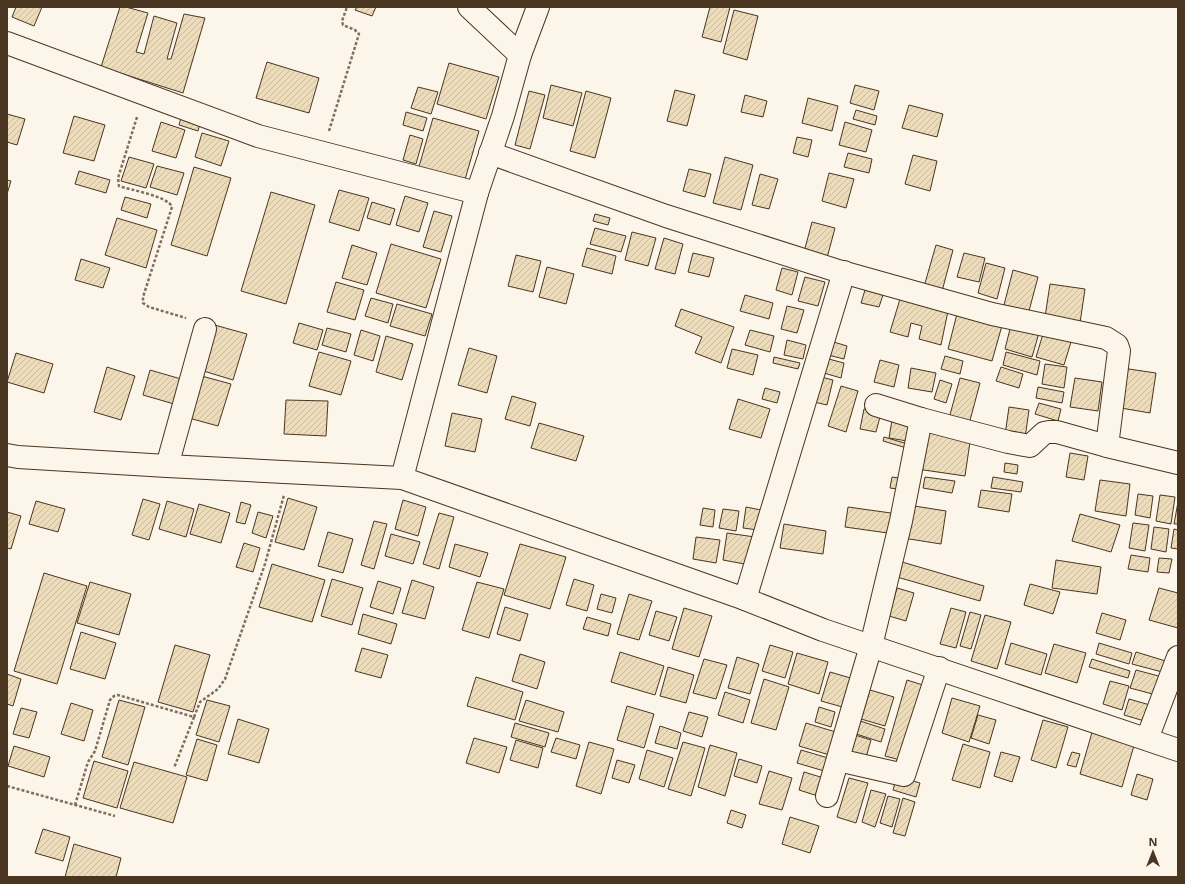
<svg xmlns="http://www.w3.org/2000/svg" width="1185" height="884" viewBox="0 0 1185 884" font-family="'Noto Sans',sans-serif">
	<defs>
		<pattern id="building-hatch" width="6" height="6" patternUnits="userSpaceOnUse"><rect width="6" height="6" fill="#ecdcbc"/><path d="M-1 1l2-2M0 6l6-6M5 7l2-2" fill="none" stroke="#ccbda1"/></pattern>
	</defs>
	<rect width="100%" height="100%" fill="#fbf6e9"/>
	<g fill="url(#building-hatch)" stroke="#4a3520">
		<polygon points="16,7 42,7 34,26 12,17"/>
		<polygon points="120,7 126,7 148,13 136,52 144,54 154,16 177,23 167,59 171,59 184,14 205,18 183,93 101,67"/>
		<polygon points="357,7 376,7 372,16 355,10"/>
		<polygon points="710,7 730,7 721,42 702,37"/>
		<polygon points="734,10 758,16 747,60 723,53"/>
		<polygon points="267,62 319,78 309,113 256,98"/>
		<polygon points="449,63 499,77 486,119 437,104"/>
		<polygon points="551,85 582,93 573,126 543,118"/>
		<polygon points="855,85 879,91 874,110 850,103"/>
		<polygon points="418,87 438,92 431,114 411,108"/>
		<polygon points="675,90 695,95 687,126 667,121"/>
		<polygon points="529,91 545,95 530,149 515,145"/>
		<polygon points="586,91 611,98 595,158 570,151"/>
		<polygon points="745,95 767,101 763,117 741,112"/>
		<polygon points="808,98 838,106 832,131 802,123"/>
		<polygon points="909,105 943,114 937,137 902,128"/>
		<polygon points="856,110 877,116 875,125 853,119"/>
		<polygon points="406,112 427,118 423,131 403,125"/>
		<polygon points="7,114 25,119 17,145 7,142"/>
		<polygon points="182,114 201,119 198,131 179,125"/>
		<polygon points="74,116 105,125 94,161 63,153"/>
		<polygon points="433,118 479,131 464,183 418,170"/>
		<polygon points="161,122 185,130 176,158 152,151"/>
		<polygon points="845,122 872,130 866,152 839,145"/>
		<polygon points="202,133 229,141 221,166 195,157"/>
		<polygon points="410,135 423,139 416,164 403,160"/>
		<polygon points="797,137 812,140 808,157 793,153"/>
		<polygon points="848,153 872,159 869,173 844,167"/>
		<polygon points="913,155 937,161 930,191 905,184"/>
		<polygon points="129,157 154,164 146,188 121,181"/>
		<polygon points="725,157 753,165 741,210 713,203"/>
		<polygon points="157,166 184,173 177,195 150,187"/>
		<polygon points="194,167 231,178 207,256 171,245"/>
		<polygon points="689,169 711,174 705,197 683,191"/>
		<polygon points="79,171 110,180 106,193 75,184"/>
		<polygon points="829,173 854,179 846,208 822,201"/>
		<polygon points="760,174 778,179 769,209 752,205"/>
		<polygon points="7,180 11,181 7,194"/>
		<polygon points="339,190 369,198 359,231 329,222"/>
		<polygon points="271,192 315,205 286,304 241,291"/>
		<polygon points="405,196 428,203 419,232 396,225"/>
		<polygon points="125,197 151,204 147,218 121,210"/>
		<polygon points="372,202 395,209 390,225 367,218"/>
		<polygon points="434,211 452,216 441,252 423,247"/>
		<polygon points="595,214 610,218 608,225 593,221"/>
		<polygon points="117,218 157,230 146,268 105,255"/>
		<polygon points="812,222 835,228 827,258 804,252"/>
		<polygon points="595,228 626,236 621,252 590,244"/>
		<polygon points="632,232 656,238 648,266 625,260"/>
		<polygon points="664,238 683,244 675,274 655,269"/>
		<polygon points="391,244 441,259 426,308 376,293"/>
		<polygon points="352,245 377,253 367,285 342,278"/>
		<polygon points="936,245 953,250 941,295 923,290"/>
		<polygon points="587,248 616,256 612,274 582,266"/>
		<polygon points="693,253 714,258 709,277 688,272"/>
		<polygon points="964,253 985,258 979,282 957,277"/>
		<polygon points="516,255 541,261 533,292 508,286"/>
		<polygon points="81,259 110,268 103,288 75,280"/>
		<polygon points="986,263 1005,268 997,299 978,293"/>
		<polygon points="547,267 574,274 566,304 539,297"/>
		<polygon points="782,268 798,272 792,295 776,290"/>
		<polygon points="1013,270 1038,277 1029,311 1004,305"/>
		<polygon points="805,277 825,282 818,306 798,301"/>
		<polygon points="336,282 364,290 355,320 327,312"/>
		<polygon points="1050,284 1085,289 1080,323 1045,317"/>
		<polygon points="865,290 883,295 879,307 861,303"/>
		<polygon points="745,295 773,303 769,319 740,311"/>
		<polygon points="371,298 393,304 388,323 365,316"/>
		<polygon points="900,299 948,311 941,345 919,339 922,326 911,323 908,337 890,332"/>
		<polygon points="397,304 432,314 425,336 390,326"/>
		<polygon points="787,306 804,310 797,333 781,329"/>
		<polygon points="681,309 734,327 721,363 695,353 702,337 675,326"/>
		<polygon points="958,310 1003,322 992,361 948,349"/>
		<polygon points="299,323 323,330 317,350 293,343"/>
		<polygon points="211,324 247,334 233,380 197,369"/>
		<polygon points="1011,325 1039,333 1032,357 1005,349"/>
		<polygon points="327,328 351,334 346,352 322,345"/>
		<polygon points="361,330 380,336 373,361 354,355"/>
		<polygon points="750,330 774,336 770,352 745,345"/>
		<polygon points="1043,334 1071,342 1064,365 1036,357"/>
		<polygon points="386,336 413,344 402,380 376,372"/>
		<polygon points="787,340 806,345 803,359 784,355"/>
		<polygon points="827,340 847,346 844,359 824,354"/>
		<polygon points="469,348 497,356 487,393 458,385"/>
		<polygon points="732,349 758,355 753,375 727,368"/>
		<polygon points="319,352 351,361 341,395 309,386"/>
		<polygon points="1006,352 1040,361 1037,375 1003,365"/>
		<polygon points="16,353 53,364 44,393 7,382"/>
		<polygon points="945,356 963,361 960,374 941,369"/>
		<polygon points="774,357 800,363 798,369 773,363"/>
		<polygon points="821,357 844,363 841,378 817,371"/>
		<polygon points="880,360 899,365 894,387 874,382"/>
		<polygon points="1045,364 1067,367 1064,388 1042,384"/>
		<polygon points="107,367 135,376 121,420 94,412"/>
		<polygon points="1001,367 1023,374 1019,388 996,381"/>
		<polygon points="911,368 936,373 932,392 908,388"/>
		<polygon points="1122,368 1156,373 1150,413 1115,407"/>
		<polygon points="150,370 188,381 181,406 143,395"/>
		<polygon points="198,375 231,384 218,426 185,417"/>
		<polygon points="817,376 833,380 827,405 810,401"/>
		<polygon points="960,378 980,383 968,428 948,422"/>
		<polygon points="1075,378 1102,382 1098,411 1070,407"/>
		<polygon points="940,380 952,384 946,403 934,399"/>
		<polygon points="841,386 858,391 846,432 828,426"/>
		<polygon points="1038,387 1064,392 1062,403 1036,398"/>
		<polygon points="765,388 780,392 777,403 762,399"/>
		<polygon points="512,396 536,403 530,426 505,419"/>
		<polygon points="738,399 770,409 761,438 729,429"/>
		<polygon points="286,400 328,401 326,436 284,434"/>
		<polygon points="1039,403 1061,409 1058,421 1035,414"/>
		<polygon points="1009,407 1029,410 1025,438 1005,435"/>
		<polygon points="864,409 881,413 876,432 860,429"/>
		<polygon points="452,413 482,419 475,452 445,446"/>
		<polygon points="892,420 917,425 913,442 889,438"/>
		<polygon points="539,423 584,436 576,461 531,448"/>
		<polygon points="923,428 971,435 965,476 917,469"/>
		<polygon points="884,437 911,445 910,449 883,441"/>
		<polygon points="1070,453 1088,456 1084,480 1066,477"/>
		<polygon points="1005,463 1018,465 1017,474 1004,472"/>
		<polygon points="892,477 906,479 904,490 890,488"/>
		<polygon points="925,477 955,481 952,493 923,488"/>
		<polygon points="993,477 1023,482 1021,492 991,488"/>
		<polygon points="1100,480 1130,484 1126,516 1095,511"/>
		<polygon points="981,490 1012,494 1009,512 978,507"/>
		<polygon points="1138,494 1153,496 1150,518 1135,515"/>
		<polygon points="1160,495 1175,497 1171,524 1156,521"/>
		<polygon points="288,498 317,507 304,550 275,542"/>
		<polygon points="143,499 160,504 149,540 132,535"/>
		<polygon points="403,500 426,507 418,536 395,529"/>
		<polygon points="36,501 65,509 58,532 29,524"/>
		<polygon points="167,501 194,509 186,537 159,529"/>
		<polygon points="241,502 251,505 245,524 236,522"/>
		<polygon points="1178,502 1178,524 1174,524"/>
		<polygon points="199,504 230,513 221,543 190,534"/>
		<polygon points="908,505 946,511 941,544 903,538"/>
		<polygon points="746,507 761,510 758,530 743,528"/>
		<polygon points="848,507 898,514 895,534 845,527"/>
		<polygon points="703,508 715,510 713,527 700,525"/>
		<polygon points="723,509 739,511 736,531 719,528"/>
		<polygon points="7,512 21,516 11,549 7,548"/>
		<polygon points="258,512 273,516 266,538 252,533"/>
		<polygon points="439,513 454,517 439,569 423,564"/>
		<polygon points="1080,514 1120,525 1111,552 1072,541"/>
		<polygon points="374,521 387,524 374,569 361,565"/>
		<polygon points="1133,523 1149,525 1145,551 1129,548"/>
		<polygon points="784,524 826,531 823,554 780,548"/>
		<polygon points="1154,527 1169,529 1166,552 1151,549"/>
		<polygon points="1174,529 1178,530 1178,549 1171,548"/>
		<polygon points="328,532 353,539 343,573 318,566"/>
		<polygon points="727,533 755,537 750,565 723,560"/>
		<polygon points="391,534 420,542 413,564 385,556"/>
		<polygon points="696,537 720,540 716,563 693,559"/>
		<polygon points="244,543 260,548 253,572 236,567"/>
		<polygon points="455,544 488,553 480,577 449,567"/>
		<polygon points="520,544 566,557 550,609 504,595"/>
		<polygon points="1131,555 1150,558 1148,572 1128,569"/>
		<polygon points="1159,558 1172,559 1169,573 1157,572"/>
		<polygon points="1056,560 1101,567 1097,594 1052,588"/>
		<polygon points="902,562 984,586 980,601 897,577"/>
		<polygon points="272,564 325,580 312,622 259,607"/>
		<polygon points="44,573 87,586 57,684 14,671"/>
		<polygon points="332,579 363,588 352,625 321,616"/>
		<polygon points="574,579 594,585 587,611 566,605"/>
		<polygon points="412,580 434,587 425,619 402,613"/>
		<polygon points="378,581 401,588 393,614 370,607"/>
		<polygon points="90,582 131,594 119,635 77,623"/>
		<polygon points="477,582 504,589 489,638 462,630"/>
		<polygon points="1030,584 1060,592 1053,614 1024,605"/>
		<polygon points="897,588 914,593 906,621 889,616"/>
		<polygon points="1159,588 1178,593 1178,628 1149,620"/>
		<polygon points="601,594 616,598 612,613 597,609"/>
		<polygon points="629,594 652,601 639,640 617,634"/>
		<polygon points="505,607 528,614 520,641 497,634"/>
		<polygon points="684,608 712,616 699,657 672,649"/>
		<polygon points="951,608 966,612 956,648 940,644"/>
		<polygon points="656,611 677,617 669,641 649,635"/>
		<polygon points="970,612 981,615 971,649 960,646"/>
		<polygon points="1102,613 1126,620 1120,640 1096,633"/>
		<polygon points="363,614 397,624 391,644 358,634"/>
		<polygon points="985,615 1011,622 997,669 971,661"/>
		<polygon points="587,617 611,624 608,636 583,629"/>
		<polygon points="81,632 116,643 105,679 70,669"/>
		<polygon points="1011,643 1047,654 1041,675 1005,664"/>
		<polygon points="1099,643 1132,653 1129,664 1096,654"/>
		<polygon points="1054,644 1086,653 1077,683 1045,673"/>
		<polygon points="175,645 210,655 193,712 158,702"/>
		<polygon points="770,645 793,652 785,678 762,671"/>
		<polygon points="362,648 388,655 381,678 355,671"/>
		<polygon points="620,652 664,666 655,695 611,682"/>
		<polygon points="1136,652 1169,662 1166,673 1132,664"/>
		<polygon points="797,653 828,662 819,694 788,684"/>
		<polygon points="520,654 545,662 537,689 512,681"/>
		<polygon points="737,657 759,664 750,694 728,688"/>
		<polygon points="704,659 727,665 716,699 693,693"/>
		<polygon points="1092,659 1130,671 1128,678 1089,667"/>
		<polygon points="668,667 694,675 686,703 660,696"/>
		<polygon points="1136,670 1166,678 1160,696 1130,688"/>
		<polygon points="830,672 854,679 846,708 821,701"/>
		<polygon points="7,674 21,679 13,706 7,704"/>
		<polygon points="476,677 523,692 515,720 467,706"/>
		<polygon points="764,679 789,687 776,730 751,723"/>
		<polygon points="907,680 926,686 904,761 885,756"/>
		<polygon points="1110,681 1129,686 1122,710 1103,704"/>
		<polygon points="870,690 894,697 885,726 861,719"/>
		<polygon points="725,692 750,700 743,723 718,715"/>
		<polygon points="952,698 980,706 969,742 942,733"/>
		<polygon points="1129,699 1157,707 1151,723 1124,715"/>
		<polygon points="119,700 145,707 128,765 102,757"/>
		<polygon points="207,700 230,706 219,742 196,735"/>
		<polygon points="526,700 564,712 558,732 519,721"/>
		<polygon points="71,703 93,710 84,741 61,734"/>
		<polygon points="627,706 654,714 644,748 617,740"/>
		<polygon points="819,707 835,712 831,727 815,722"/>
		<polygon points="21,708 37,712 29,738 13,734"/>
		<polygon points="689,712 708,717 702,737 683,731"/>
		<polygon points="978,715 996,720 989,744 971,738"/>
		<polygon points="238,719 269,729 259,763 228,754"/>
		<polygon points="854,719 885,729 881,742 850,732"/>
		<polygon points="1043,720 1068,727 1056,768 1031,760"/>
		<polygon points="515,723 549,733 545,747 511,737"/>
		<polygon points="806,723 839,733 833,756 799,746"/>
		<polygon points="660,726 681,733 677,749 655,743"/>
		<polygon points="1093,729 1135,742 1122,787 1080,774"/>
		<polygon points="855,735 871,740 865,761 848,757"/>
		<polygon points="474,738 507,747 499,773 466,763"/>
		<polygon points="556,738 580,745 576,759 551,752"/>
		<polygon points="197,739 217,745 207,781 186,775"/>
		<polygon points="516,740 543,748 538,768 510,760"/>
		<polygon points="589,742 614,749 601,794 576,786"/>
		<polygon points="683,742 705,748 691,796 668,789"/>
		<polygon points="963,744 990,752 980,788 952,780"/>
		<polygon points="710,745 737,753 725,796 698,787"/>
		<polygon points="14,746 50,757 44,777 8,766"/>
		<polygon points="647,750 673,758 664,787 639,779"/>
		<polygon points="801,750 835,760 831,773 797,763"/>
		<polygon points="1001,752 1020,757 1012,782 994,776"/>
		<polygon points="1072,752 1080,754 1076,767 1067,765"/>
		<polygon points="739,759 762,766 757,783 734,776"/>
		<polygon points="617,760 635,765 629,783 612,778"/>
		<polygon points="94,761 128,771 117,808 83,798"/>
		<polygon points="134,762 187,777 173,823 120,808"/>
		<polygon points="769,771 792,778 782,810 759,804"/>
		<polygon points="804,772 827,779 821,797 799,790"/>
		<polygon points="1137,774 1153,779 1147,800 1131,795"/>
		<polygon points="897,776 920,783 916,797 893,790"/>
		<polygon points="849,778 868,783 856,823 837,817"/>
		<polygon points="871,790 886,794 875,827 862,822"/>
		<polygon points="888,796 900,799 892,827 880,823"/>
		<polygon points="903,798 915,802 905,836 893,833"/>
		<polygon points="731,810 746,815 742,828 727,823"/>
		<polygon points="790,817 819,826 810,853 782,844"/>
		<polygon points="43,829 70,837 63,861 35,853"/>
		<polygon points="74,844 121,858 116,877 65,877"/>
	</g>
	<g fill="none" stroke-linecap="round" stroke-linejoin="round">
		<defs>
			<g id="street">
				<polyline points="469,7 520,55"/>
				<polyline points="7,43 258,136 477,193"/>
				<polyline points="490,153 666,216 835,270 992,314 1106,338 1117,345 1119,351 1107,446"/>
				<polyline points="876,405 921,419"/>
				<polyline points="7,455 18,457 167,466 402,478 745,599 823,630 1178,750"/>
				<polyline points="167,466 205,329"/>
				<polyline points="402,478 477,193 503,116 520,55 538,7"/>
				<polyline points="745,599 844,272"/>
				<polyline points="1147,739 1178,657"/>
				<polyline points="838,760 904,775 939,668"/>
				<polyline points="827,796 871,646 901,521 921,419 1008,442 1030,446 1044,433 1049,432 1057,432 1107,446 1178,463"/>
			</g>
		</defs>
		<use href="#street" stroke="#4a3520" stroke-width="24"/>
		<g stroke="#7f6f5c" stroke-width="2.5" stroke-dasharray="3 2" stroke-linecap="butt">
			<path d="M 137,117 L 118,178 L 119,186 C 130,190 168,196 172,207 L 143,297 L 143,303 L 149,307 L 186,318"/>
			<polyline points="329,131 359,34 355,30 343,25 342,21 347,7"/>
			<polyline points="194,717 200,702 218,689 225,679 265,564 284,495"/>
			<polyline points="7,786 115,816"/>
			<polyline points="75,805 88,762 95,751 110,700 114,696 118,695 194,717 174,768"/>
		</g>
		<use href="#street" stroke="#fbf6e9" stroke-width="22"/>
	</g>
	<rect width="1185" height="884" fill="none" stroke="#4a3520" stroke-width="16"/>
	<g transform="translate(1153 852)" stroke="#fbf6e9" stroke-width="3" paint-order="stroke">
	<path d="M0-3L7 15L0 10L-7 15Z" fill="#4a3520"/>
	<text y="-6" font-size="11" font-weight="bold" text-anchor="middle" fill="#4a3520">N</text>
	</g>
</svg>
